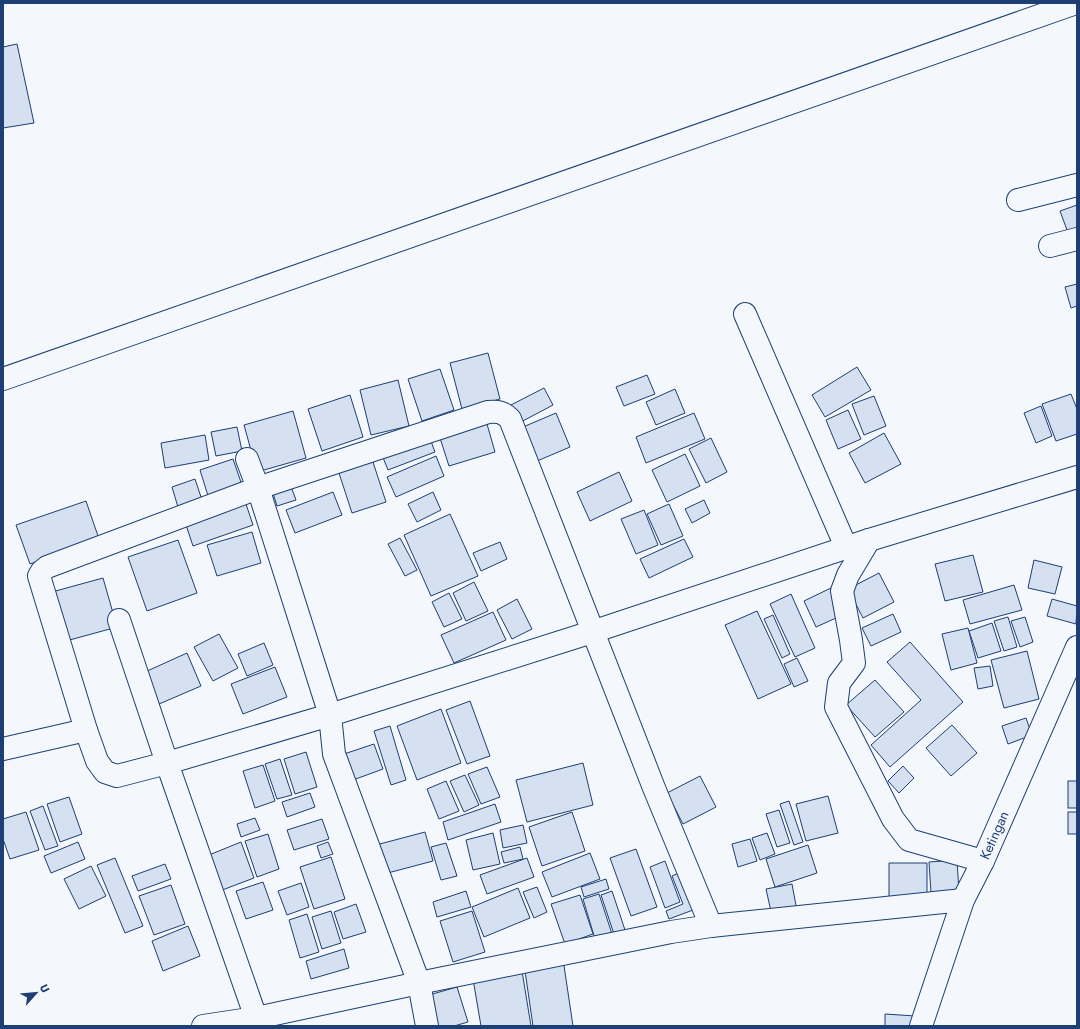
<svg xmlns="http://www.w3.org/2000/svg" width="1080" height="1029" viewBox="0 0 1080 1029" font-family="Jost,sans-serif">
	<rect width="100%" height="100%" fill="#f4f7fb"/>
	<g fill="#d5e0f0" stroke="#1d3f73">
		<polygon points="17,44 34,123 3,128 3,47"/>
		<polygon points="1077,205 1077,236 1070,238 1060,211"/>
		<polygon points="1077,284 1077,306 1071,308 1065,287"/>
		<polygon points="488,353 500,399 462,409 450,363"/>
		<polygon points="857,367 871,390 825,417 812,395"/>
		<polygon points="440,369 454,410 422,421 408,379"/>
		<polygon points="647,375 655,394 624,406 616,387"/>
		<polygon points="398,380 409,426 371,435 360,390"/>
		<polygon points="544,388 553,405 519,423 509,406"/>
		<polygon points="675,389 685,413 656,425 646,402"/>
		<polygon points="1071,394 1077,409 1077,434 1056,441 1042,404"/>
		<polygon points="350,395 363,437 322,451 308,409"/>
		<polygon points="874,396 886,426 864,435 852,404"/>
		<polygon points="1041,406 1052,436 1036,443 1024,413"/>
		<polygon points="848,410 861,439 838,449 826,420"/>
		<polygon points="293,411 306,458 257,472 244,425"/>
		<polygon points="556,413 570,447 537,461 523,427"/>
		<polygon points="694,413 705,439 646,463 636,437"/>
		<polygon points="487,424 495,452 449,466 440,438"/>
		<polygon points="237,427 242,451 216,456 211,432"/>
		<polygon points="884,433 901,464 865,483 849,453"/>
		<polygon points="205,435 209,460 165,468 161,443"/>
		<polygon points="429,436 435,452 388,470 382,455"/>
		<polygon points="711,438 727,472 706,483 689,449"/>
		<polygon points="685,454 700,486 667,502 652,470"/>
		<polygon points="436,456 444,476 396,497 387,477"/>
		<polygon points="233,459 243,488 209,499 200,470"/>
		<polygon points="372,459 386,502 352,513 338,470"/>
		<polygon points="619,472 632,501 590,521 577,492"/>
		<polygon points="195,479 204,506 180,514 172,487"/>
		<polygon points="289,481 296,500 277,506 271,487"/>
		<polygon points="333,492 342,515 295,533 286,510"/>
		<polygon points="433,492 441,510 417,522 408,504"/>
		<polygon points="704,500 710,513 692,523 685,509"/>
		<polygon points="86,501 99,539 30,564 16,525"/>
		<polygon points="245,501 253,525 193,546 185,522"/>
		<polygon points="669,504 683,536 661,545 647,514"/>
		<polygon points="644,510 658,545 636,554 621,519"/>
		<polygon points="450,514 478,576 431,596 404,535"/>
		<polygon points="252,532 261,563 217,576 207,545"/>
		<polygon points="400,538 417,570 405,576 388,544"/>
		<polygon points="684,539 693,557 649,578 640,559"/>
		<polygon points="178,540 197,593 147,611 128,557"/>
		<polygon points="500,542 507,559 481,571 473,553"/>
		<polygon points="973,555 983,592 945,601 935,564"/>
		<polygon points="1034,560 1062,567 1055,594 1028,588"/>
		<polygon points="879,573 894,602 863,618 848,589"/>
		<polygon points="103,578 117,627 66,641 52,592"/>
		<polygon points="474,582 488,611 466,621 453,593"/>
		<polygon points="1014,585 1022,610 970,624 963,600"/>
		<polygon points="833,587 845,614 816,627 804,601"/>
		<polygon points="449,593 462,619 444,627 432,602"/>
		<polygon points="791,594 815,648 795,657 770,604"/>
		<polygon points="517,599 532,629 512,639 497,610"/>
		<polygon points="1052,599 1077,606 1076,624 1047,616"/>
		<polygon points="757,611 791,684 758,699 725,625"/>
		<polygon points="493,612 506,640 454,663 441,635"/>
		<polygon points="893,614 901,632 871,646 862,628"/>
		<polygon points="773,615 790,654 782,658 764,619"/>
		<polygon points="1008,617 1017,647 1004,651 994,621"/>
		<polygon points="1025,617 1033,642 1020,647 1011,621"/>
		<polygon points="992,623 1001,651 978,658 969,631"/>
		<polygon points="968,628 977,663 951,670 942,634"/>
		<polygon points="219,634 238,668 213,681 194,647"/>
		<polygon points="910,642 963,702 890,767 871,745 921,700 887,662"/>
		<polygon points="264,643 273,665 247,676 238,654"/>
		<polygon points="1027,651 1039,699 1004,708 991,660"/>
		<polygon points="187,653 201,686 159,704 145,672"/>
		<polygon points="797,658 808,681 794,687 784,664"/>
		<polygon points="990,666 993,686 978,689 974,668"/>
		<polygon points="275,667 287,697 243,714 231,684"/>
		<polygon points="875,680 904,712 875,737 846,705"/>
		<polygon points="470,701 490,756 467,764 446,710"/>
		<polygon points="441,709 461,763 417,780 397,726"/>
		<polygon points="1026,718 1032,735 1008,744 1002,726"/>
		<polygon points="952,725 977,753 951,776 926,748"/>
		<polygon points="390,726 406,780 391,785 374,731"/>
		<polygon points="374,744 383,769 353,780 344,754"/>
		<polygon points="306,752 317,787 295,794 284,759"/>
		<polygon points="280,759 292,795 277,799 265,764"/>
		<polygon points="583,763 593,805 527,822 516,780"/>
		<polygon points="263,765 275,801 255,808 243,771"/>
		<polygon points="903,766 914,778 899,793 888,781"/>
		<polygon points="487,767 500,797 481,804 468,774"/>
		<polygon points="465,775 479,805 464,812 450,781"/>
		<polygon points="700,776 716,807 683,824 667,793"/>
		<polygon points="446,781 459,811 439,819 427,789"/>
		<rect x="1068" y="781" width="9" height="27"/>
		<polygon points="310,793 315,807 287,817 282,802"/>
		<polygon points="828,796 838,833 806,841 796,804"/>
		<polygon points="69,797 82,834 60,842 47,804"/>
		<polygon points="789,801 803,842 794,845 780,804"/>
		<polygon points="495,804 501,822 448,840 443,822"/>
		<polygon points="43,806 58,846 45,850 30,811"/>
		<polygon points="779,810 790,843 777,847 766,814"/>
		<polygon points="26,812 39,850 10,859 3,839 3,819"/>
		<polygon points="572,812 585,851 542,866 529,827"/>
		<rect x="1068" y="812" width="9" height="22"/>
		<polygon points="255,818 260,830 241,837 237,824"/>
		<polygon points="322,819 329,839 294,850 287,830"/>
		<polygon points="523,825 527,843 503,848 500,830"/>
		<polygon points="425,832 433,861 384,874 376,845"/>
		<polygon points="493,833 500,864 473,870 466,840"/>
		<polygon points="767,833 775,854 760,860 752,838"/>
		<polygon points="268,834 279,869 257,877 245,841"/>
		<polygon points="750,839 757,861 738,867 732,844"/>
		<polygon points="78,842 85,859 51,873 44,856"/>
		<polygon points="241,842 254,878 217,892 204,857"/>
		<polygon points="328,842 333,854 321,858 317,846"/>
		<polygon points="446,843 457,876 441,880 431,847"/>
		<polygon points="808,845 817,873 775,887 766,859"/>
		<polygon points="520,847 523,859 504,863 501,852"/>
		<polygon points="636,849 657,907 631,916 610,858"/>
		<polygon points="590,853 600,879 552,897 542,872"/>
		<polygon points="331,857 345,899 314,909 300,867"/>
		<polygon points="115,858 143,926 125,933 97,865"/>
		<polygon points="527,858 534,877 487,894 480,875"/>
		<polygon points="957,860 959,892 931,893 929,862"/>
		<polygon points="665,861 680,902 665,908 650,867"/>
		<polygon points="889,863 927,863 927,902 889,901"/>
		<polygon points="165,864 171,879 138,891 132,876"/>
		<polygon points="91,866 106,896 79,909 64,879"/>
		<polygon points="686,870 701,907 669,919 666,911 683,904 672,876"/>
		<polygon points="606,879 609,889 584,897 581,887"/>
		<polygon points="263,882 273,910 246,919 236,891"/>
		<polygon points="301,883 309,907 287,915 278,891"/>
		<polygon points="792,884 797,911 772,916 766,889"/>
		<polygon points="171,885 185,924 154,935 139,896"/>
		<polygon points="537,887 547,912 534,918 523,892"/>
		<polygon points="518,888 530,918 484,937 472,907"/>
		<polygon points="466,891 471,907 437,917 433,902"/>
		<polygon points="612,891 625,930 614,934 601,895"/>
		<polygon points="599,894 612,934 595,939 583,899"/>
		<polygon points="580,895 593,934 565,944 551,904"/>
		<polygon points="356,904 366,932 343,939 334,912"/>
		<polygon points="331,911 341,943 322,949 312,917"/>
		<polygon points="472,911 485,952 453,962 440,921"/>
		<polygon points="307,914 319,952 300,958 289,920"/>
		<polygon points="188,926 200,956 163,971 152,941"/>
		<polygon points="344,949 349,968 311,979 306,961"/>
		<polygon points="563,959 573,1026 533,1026 524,964"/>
		<polygon points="522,971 531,1026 481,1026 473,979"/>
		<polygon points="457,987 468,1022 454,1026 438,1026 429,995"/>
		<polygon points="885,1014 915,1016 914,1026 885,1026"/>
	</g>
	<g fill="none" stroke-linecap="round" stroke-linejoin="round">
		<defs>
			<g id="street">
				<polyline points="1018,200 1077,185"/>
				<polyline points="1050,246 1077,239"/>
				<polyline points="745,314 846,547"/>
				<polyline points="3,379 1076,3"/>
				<polyline points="247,459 258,488 330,715 167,763 256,1018"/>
				<polyline points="869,540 848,575 842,591 851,640 854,663 839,683 836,707 893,819 909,840 983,861"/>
				<path d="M 86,730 L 39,576 L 42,571 L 47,567 L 258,488 L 488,412 C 498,411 503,412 510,419 L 654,788 L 711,926"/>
				<polyline points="3,749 86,730 97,761 105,772 117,776 167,763 119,620"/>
				<polyline points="203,1026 256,1018 419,983 671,932 711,926 963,900"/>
				<polyline points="427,1026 419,983 334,754 330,715 592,632 869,540 1077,477"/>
			</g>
			<polyline id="secondary" points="921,1026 963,900 983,861 1077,647"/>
		</defs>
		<use href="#street" stroke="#1d3f73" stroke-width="24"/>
		<use href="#secondary" stroke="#1d3f73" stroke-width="24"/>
		<use href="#street" stroke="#f4f7fb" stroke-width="22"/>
		<use href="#secondary" stroke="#f4f7fb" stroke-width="22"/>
	</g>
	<g text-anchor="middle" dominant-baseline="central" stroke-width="3" stroke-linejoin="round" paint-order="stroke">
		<g font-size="14" fill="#1d3f73" stroke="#f4f7fb">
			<text transform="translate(994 835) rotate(-66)">Ketingan</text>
		</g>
	</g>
	<rect width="1080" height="1029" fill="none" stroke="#1d3f73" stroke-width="8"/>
	<g transform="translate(36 993) rotate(63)" stroke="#f4f7fb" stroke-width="3" paint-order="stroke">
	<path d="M0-3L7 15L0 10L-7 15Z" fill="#1d3f73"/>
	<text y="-6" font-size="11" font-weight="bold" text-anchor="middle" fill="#1d3f73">U</text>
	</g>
</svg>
